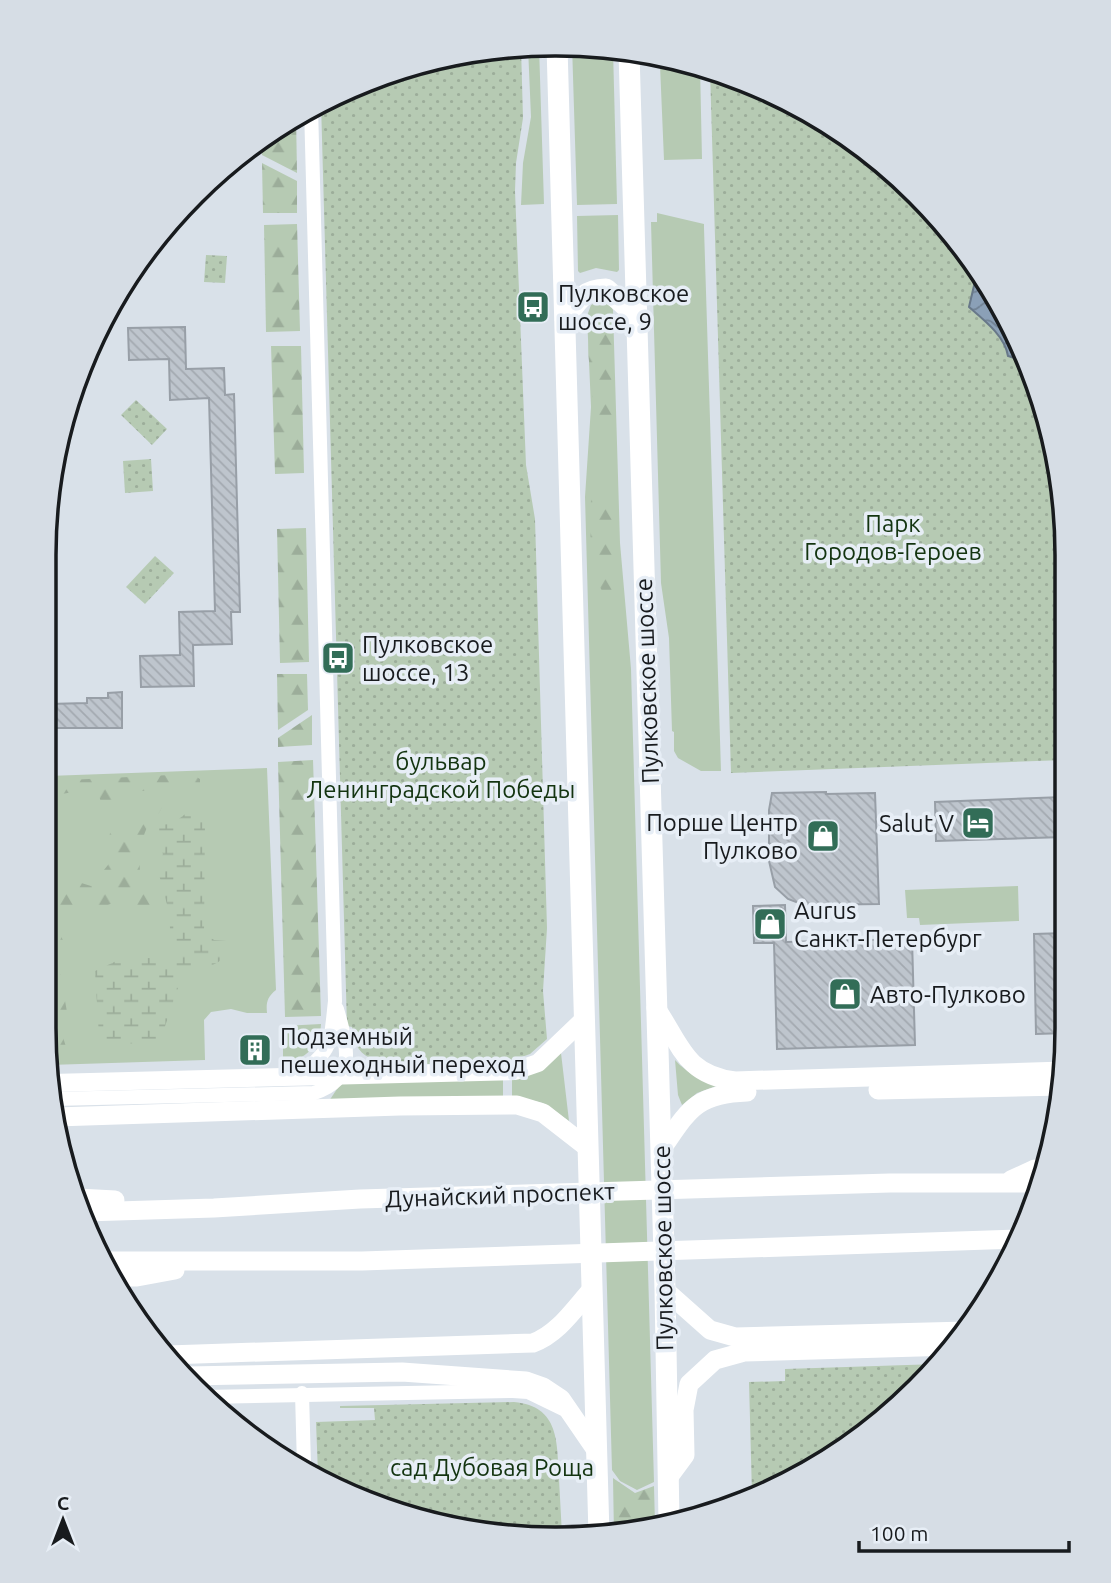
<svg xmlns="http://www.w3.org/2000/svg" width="1111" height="1583" viewBox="0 0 1111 1583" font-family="Ubuntu,sans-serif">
	<defs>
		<pattern id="forest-firs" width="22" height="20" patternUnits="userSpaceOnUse" patternTransform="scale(1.75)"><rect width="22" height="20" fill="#b6cab3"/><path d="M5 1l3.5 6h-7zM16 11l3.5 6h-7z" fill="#9cad9a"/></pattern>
		<pattern id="wetland-marsh" width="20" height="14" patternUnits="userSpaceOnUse" patternTransform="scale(1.75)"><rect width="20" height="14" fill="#b6cab3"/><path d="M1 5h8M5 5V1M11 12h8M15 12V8" fill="none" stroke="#9cad9a"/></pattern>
		<pattern id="park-dots" width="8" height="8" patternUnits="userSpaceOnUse" patternTransform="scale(1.75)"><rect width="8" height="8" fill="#b6cab3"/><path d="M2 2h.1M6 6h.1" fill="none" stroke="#9cad9a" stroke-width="1.8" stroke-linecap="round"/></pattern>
		<pattern id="water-waves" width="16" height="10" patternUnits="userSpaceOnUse" patternTransform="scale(1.75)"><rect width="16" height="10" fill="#8ba0b7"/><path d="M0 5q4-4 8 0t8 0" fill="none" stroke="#718294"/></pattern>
		<pattern id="building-back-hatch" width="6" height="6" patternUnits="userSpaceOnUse" patternTransform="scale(1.75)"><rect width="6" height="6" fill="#bec5cd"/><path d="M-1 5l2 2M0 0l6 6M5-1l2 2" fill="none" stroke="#a3a9b0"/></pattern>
	</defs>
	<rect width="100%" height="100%" fill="#d9e1e9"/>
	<g fill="#b6cab3">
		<polygon points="572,45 589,45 613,49 617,204 577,205"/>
		<polygon points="539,46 544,204 521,205 523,163 531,117 528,47"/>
		<polygon points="651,55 688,61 700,66 702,159 664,160 660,65 653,65"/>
		<polygon points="657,213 704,224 704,228 721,771 701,771 678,758 674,751 674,732 672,731 669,638 661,583 651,222 657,222"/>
		<polygon points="618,215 619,270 617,272 596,268 580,273 578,271 577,216"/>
		<polygon points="601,300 611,305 613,310 620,543 631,669 654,1482 637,1490 620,1481 612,1470 585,497 591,407 587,316 591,305"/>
		<path d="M 267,768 L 276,990 C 267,997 266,1003 267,1013 L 247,1013 L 231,1009 L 211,1012 L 204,1020 L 205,1060 L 49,1065 L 44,1027 L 48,776 Z"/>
		<polygon points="1018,886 1019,921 920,925 919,918 907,918 905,890"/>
		<path d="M 321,1024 C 320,1046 305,1060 283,1063 L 283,1026 Z"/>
		<polygon points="560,1052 561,1053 569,1121 543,1103 512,1096 512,1077"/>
		<path d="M 675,1060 C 688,1074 701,1080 719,1085 L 697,1093 L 682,1105 L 678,1095 Z"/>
		<polygon points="503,1077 503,1096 329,1101 341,1083"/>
	</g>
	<g fill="url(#forest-firs)">
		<polygon points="296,115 297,173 262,155 262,139"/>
		<polygon points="262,163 297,181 297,213 263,213"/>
		<polygon points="297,224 300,331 266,332 264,225"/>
		<path d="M 600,321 L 607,322 C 617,337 616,381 606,395 L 615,418 L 609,430 L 594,423 L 591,418 L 593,401 L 591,388 L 595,379 C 586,365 588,341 591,324 Z"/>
		<polygon points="271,346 301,346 304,473 275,474"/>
		<path d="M 597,496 L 611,497 L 617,503 L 612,526 L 619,556 L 616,577 L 617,597 L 614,602 C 587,590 590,525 591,500 Z"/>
		<polygon points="306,528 309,662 280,663 277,529"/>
		<polygon points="277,674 307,674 308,710 278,730"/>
		<polygon points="312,715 312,745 278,747 278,738"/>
		<polygon points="313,760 321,1016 285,1017 278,762"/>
		<path d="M 191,774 L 200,779 L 200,786 C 180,793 138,785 124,798 C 119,802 120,807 116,812 L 103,808 L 97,790 C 80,790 64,794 48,796 L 48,781 Z"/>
		<path d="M 157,803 L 162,806 C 160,815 154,816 149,824 C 141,836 139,860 140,874 C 142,890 155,898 149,916 L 143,917 C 138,912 134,905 126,902 C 117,899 108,906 99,908 C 82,910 69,908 59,924 L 59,931 L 64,943 L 59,967 L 67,1012 L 67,1019 L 61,1031 L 67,1050 L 66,1056 L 61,1059 L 47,1050 L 44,1027 L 47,850 L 51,856 L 48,890 L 50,896 L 56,899 L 61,895 L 60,888 L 65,883 L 78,882 L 91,886 L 112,860 L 109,839 L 110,833 L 133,820 L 133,813 L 138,809 Z"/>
		<polygon points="613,1478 635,1493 654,1486 655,1525 623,1535 614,1535"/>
	</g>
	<path fill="url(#wetland-marsh)" d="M 192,809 L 205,822 L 204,932 L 214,940 L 227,941 C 223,965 217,966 194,966 L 181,979 L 159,1044 L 107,1043 L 99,1036 L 95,971 L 125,957 L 169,959 L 177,956 L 171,944 L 169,912 L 157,867 L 163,854 L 157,844 L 158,825 L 172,824 Z"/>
	<g fill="url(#park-dots)">
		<path d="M 521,47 L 523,118 L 516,163 L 515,191 L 526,465 L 535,519 L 547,928 L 543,991 L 547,1039 L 530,1054 L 516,1059 C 490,1062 388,1069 370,1058 C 357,1052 353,1040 352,1027 L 347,1026 L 321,103 L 391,71 L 488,48 Z"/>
		<polygon points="710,70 781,96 867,149 940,218 1015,330 1063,488 1064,760 731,773"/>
		<polygon points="206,255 227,256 225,283 204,282"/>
		<polygon points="136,400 167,429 152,445 121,415"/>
		<polygon points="151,459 153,491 125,493 123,461"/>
		<polygon points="155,556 174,573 145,604 126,587"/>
		<polygon points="938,1364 893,1412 781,1487 752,1495 749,1382 785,1381 785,1369"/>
		<path d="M 514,1402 C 560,1406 557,1443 559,1479 C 560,1497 561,1516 562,1535 L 488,1535 L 359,1500 L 318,1474 L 316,1422 L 375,1420 L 374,1408 L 340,1408 L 340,1406 Z"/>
	</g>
	<path fill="url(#water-waves)" stroke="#687889" stroke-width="2" d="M 977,273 L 1015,330 L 1024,361 L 1008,356 C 1005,336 984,320 969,307 Z"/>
	<g fill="url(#building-back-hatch)" stroke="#989fa7" stroke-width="2">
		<polygon points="185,327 186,369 224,368 225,395 234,394 240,612 231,612 232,644 193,645 194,686 141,687 140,656 180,655 179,612 215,611 209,398 170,400 169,359 129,360 128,328"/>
		<polygon points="122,692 122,728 49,728 49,704 87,703 87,698 108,698 108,693"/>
		<polygon points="826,792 826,794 875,793 879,904 804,905 788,899 775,887 769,861 769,810 772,793"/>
		<polygon points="1063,797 1064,837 936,841 935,802"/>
		<polygon points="785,905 786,942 912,939 915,1045 777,1049 774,943 754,943 753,906"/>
		<polygon points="1065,933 1066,1033 1036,1034 1034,934"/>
	</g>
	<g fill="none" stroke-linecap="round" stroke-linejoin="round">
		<g stroke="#fff" stroke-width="14">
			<path d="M 296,1078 C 333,1049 330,1046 335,1001 L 311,107"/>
			<path d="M 53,1099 L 314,1093 C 358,1079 347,1045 337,1009"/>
			<polyline points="302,1393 304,1466"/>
			<polyline points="204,1397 513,1391 528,1392 563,1409"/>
		</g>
		<polyline stroke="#fff" stroke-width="18" points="51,1083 515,1071 538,1063 584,1019"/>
		<g stroke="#fff" stroke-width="19">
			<path d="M 656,1008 C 681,1045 685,1075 735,1081 L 1064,1071"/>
			<polyline points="878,1090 1062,1086"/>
			<polyline points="56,1117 400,1106 517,1105 543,1113 588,1148"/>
			<path d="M 661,1150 C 689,1110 695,1094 747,1092"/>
			<polyline points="1011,1180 1035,1169 1046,1170"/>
			<polyline points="78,1198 115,1200"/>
			<polyline points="85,1212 214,1208 360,1199 890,1183 1041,1183"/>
			<polyline points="107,1261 362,1261 1020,1239"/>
			<polyline points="114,1277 137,1277 175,1270"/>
			<polyline points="665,1290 710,1330 735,1337 967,1331"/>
			<path d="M 168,1355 L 533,1343 C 558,1334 574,1309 592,1289"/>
			<polyline points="187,1376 402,1372 526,1381 543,1387 561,1399 596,1450"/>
			<polyline points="668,1478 685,1455 684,1410 689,1384 715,1360 744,1352 954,1346"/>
		</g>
		<g stroke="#fff" stroke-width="21">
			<polyline points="557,46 599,1535"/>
			<polyline points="629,52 665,1290 669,1521"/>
			<path d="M 565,319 C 578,301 582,290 606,289 L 637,316"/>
		</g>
	</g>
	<defs>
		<symbol id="bus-square" viewBox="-11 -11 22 22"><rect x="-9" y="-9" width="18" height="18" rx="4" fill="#326d57" stroke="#e7eef6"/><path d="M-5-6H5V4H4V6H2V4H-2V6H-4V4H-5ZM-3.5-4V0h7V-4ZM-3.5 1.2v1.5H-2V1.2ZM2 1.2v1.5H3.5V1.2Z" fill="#fff"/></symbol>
		<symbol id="hotel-square" viewBox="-11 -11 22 22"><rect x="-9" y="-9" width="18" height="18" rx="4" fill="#326d57" stroke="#e7eef6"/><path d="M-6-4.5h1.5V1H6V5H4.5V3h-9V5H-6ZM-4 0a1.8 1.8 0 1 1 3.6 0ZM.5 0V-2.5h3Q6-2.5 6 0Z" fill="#fff"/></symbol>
		<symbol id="shop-square" viewBox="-11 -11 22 22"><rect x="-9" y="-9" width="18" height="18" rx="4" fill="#326d57" stroke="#e7eef6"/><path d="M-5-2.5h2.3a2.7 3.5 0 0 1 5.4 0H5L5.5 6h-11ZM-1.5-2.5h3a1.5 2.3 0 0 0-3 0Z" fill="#fff"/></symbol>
		<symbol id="building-square" viewBox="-11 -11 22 22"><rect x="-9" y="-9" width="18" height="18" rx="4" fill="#326d57" stroke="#e7eef6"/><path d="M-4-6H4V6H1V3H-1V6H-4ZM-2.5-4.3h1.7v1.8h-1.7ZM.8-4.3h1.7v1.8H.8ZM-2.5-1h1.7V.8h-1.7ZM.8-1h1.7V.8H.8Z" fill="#fff"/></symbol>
	</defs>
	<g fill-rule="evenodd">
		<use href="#bus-square" x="514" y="288" width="38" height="38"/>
		<use href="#bus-square" x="319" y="639" width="38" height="38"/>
		<use href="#hotel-square" x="959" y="804" width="38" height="38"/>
		<use href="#shop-square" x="804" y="817" width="38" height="38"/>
		<use href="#shop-square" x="751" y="905" width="38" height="38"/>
		<use href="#shop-square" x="826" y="975" width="38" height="38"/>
		<use href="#building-square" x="236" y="1031" width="38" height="38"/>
	</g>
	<g text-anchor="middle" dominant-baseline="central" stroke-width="7" stroke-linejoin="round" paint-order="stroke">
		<g font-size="24" fill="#181b1e" stroke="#e7eef6" text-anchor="start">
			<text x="558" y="293">Пулковское<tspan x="558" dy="28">шоссе, 9</tspan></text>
			<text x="362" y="644">Пулковское<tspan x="362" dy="28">шоссе, 13</tspan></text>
			<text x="798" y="822" text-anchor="end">Порше Центр<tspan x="798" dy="28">Пулково</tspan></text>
			<text x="954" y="823" text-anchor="end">Salut V</text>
			<text x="794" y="910">Aurus<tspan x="794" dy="28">Санкт-Петербург</tspan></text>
			<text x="870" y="994">Авто-Пулково</text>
			<text x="280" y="1036">Подземный<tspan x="280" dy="28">пешеходный переход</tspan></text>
		</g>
		<g font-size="24" fill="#133410" stroke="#e7eef6">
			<text x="893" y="523">Парк<tspan x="893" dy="28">Городов-Героев</tspan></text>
			<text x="441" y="761">бульвар<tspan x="441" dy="28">Ленинградской Победы</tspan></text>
			<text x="492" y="1467">сад Дубовая Роща</text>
		</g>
		<g font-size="24" fill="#181b1e" stroke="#e7eef6">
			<text transform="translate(647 681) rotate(-92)">Пулковское шоссе</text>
			<text transform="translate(500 1195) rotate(-2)">Дунайский проспект</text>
			<text transform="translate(663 1248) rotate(-91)">Пулковское шоссе</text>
		</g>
	</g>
	<path d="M0 0H1111V1583H0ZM555 56H556A499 499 0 0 1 1055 555V1028A499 499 0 0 1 556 1527H555A499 499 0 0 1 56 1028V555A499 499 0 0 1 555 56Z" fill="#d6dde5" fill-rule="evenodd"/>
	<path fill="none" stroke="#181b1e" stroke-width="3.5" d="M555 56H556A499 499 0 0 1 1055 555V1028A499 499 0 0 1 556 1527H555A499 499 0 0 1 56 1028V555A499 499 0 0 1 555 56Z"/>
	<g transform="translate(63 1520)" stroke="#e7eef6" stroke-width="5" paint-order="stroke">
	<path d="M0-5L12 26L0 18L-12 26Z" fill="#181b1e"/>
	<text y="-10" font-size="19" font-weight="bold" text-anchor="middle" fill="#181b1e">С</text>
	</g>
	<path d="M859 1541v10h210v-10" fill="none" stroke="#181b1e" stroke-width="3.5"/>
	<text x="870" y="1541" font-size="21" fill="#181b1e" stroke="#e7eef6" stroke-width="5" paint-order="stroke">100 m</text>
</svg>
